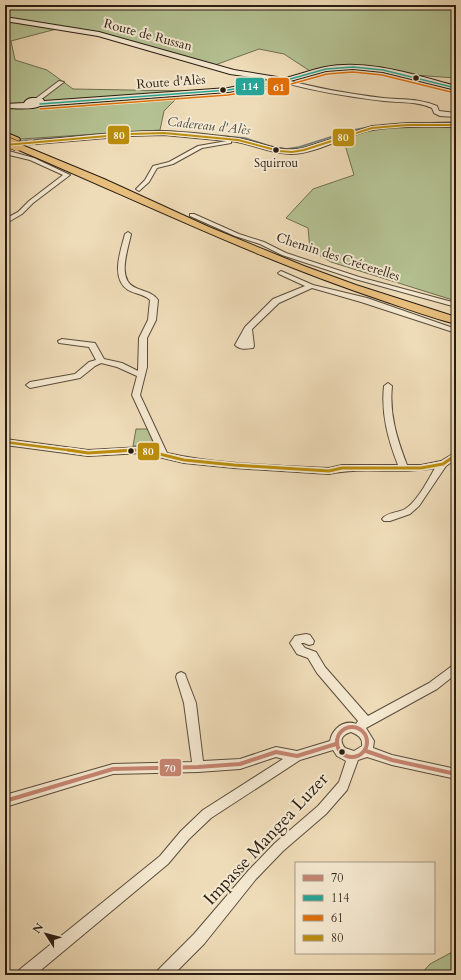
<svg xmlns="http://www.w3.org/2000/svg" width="461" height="980" viewBox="0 0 461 980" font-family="Cardo,serif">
	<rect width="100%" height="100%" fill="#eedbb7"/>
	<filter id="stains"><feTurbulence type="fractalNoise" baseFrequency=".005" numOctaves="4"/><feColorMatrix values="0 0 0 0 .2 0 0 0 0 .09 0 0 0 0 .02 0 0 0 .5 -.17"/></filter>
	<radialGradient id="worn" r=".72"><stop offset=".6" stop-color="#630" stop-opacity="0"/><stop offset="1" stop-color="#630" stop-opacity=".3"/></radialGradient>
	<g fill="#b4c192" stroke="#6e6f52">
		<polygon points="5,5 456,5 456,78 399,74 347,65 310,71 284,54 259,49 215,65 64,27 11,41 15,60 47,70 73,89 184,91 164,111 160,130 5,140"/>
		<polygon points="408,126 456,126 456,301 331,262 310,250 308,228 286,218 313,189 354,175 345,145 345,139 373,129"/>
		<polygon points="136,429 151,429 153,446 133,446"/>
		<polygon points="456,950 456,975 420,975 430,964"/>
	</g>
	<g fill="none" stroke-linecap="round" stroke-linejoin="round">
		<g stroke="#6f7a76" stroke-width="1.5">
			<polyline points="420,123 456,122"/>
			<polyline points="382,125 397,124"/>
			<polyline points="153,131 164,131"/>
			<polyline points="175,132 245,138 270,146 286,149 299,147 353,130 369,127"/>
			<polyline points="17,141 80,136"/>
		</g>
		<polyline stroke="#c7b596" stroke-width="6" stroke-dasharray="6 3" stroke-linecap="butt" points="10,145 36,142"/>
		<defs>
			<g id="street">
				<path d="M 283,79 C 316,88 349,94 383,98 C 401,100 419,98 437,106 L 439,111 L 456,113 L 456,117 L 440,116 L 434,113 L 432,108 C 417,101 401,103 384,101 C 349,97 315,91 281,82 L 280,81 Z"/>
				<polygon points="59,81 64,82 39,101 35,101 35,99"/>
				<path d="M 407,123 L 456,123 L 456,127 C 429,127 400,125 373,130 C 347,134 317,154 291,154 C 270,154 251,143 231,141 L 231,143 L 202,148 L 173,164 L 157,168 L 149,182 L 139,191 L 136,189 L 145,180 L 153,166 L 169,162 L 198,146 L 227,141 L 164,135 L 130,136 L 36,144 L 33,142 L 36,140 C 78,137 122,130 164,131 C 188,132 214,135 237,138 C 261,142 278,153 303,148 L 372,126 Z"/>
				<polygon points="5,150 34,158 70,175 33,203 22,214 5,224 5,219 18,212 29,201 63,175 30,160 5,154"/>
				<polygon points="190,214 194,214 239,234 264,242 286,253 359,277 456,303 456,307 355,279 282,255 260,244 235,236 190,216"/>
				<path d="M 128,232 L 131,234 C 128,250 116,280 136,288 C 145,292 152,292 158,300 L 156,320 L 147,338 L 147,367 L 140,395 L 167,453 C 220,465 276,465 329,468 L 342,465 L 398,465 C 388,439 381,414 384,386 L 388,383 L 392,386 C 389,414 397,439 407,465 L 421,465 L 441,461 L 456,452 L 456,459 L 446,466 L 419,506 L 410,514 L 390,521 L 384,521 L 382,519 C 387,512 398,513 405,509 C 417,502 428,480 435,468 C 400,475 364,466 329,474 L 234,468 L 184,463 L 142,453 L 88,456 L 5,445 L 5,439 L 88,450 L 142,447 L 158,451 L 132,395 L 137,376 L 117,367 L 101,363 L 95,366 L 80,378 L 30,388 L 26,385 L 30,382 L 75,374 L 89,362 L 96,360 L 89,347 L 59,343 L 58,341 L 62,339 L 95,343 L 104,359 L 122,363 L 138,371 L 139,338 L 148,320 L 150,300 C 144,294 135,294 128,290 C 110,278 121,250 125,234 Z"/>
				<path d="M 281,271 L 313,285 L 367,298 L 456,329 L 456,333 L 361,302 L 312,288 L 279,303 L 252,329 L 254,346 L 253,348 C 246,349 240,350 235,345 L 245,327 L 273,299 L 305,286 L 279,274 L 278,273 Z"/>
				<path d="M 306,634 L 310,635 L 314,641 L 313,644 L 309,645 L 304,643 L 301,643 L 305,648 L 316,652 L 325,667 L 368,716 L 429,683 L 456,663 L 456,674 L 437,689 L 366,728 L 374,741 L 373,748 L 392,755 L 456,769 L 456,779 L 392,765 L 367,757 L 358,760 L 347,790 L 326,814 L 283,851 L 256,879 L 204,944 L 173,975 L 156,975 L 158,970 L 194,934 L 248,871 L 275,843 L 318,806 L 339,782 L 346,761 L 337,756 L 333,750 L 300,760 L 211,818 L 189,839 L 168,864 L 35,975 L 17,975 L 19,970 L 160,856 L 181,831 L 203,810 L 283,759 L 276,757 L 240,769 L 198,772 L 113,774 L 5,807 L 5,795 L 113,764 L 192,762 L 184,703 L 176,677 L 177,674 L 181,672 L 185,674 L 186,677 L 196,703 L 203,761 L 240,759 L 276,747 L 297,751 L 330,741 C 332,729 344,719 356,724 L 358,721 L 317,673 L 308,658 L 297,654 L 290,643 L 295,636 ZM 351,732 C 358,735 363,738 362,746 L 354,751 L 345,748 C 339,741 341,735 351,732 Z"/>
			</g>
			<path id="secondary" d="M 5,17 L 99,32 L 234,70 L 277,77 L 281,79 C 296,76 310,70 325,67 C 369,59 414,75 456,86 L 456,90 L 383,72 L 353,69 L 326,71 L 283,83 L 228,92 L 40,106 C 32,110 15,108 5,108 L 5,104 L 24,103 C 28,96 36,98 43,99 L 44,101 L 228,88 L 273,80 L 230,74 L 98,36 L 5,21 Z"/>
			<g id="primary">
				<polygon points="5,132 19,138 20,140 16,143 5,138"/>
				<path d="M 17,143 L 104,179 L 209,227 L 304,266 L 356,285 L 456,317 L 456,324 C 432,318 408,309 384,301 C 257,259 137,200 14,148 L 13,146 Z"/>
			</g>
		</defs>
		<use href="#street" stroke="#5a4c3b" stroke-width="2"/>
		<use href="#secondary" stroke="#291d12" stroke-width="2"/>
		<use href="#primary" stroke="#291d12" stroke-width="2"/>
		<use href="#street" fill="#f4e8d0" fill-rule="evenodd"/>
		<use href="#secondary" fill="#f4e8d0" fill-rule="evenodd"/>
		<use href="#primary" fill="#e7be7c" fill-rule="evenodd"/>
		<defs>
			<polyline id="primary-bridge" points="5,141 17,146"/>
		</defs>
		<use href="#primary-bridge" stroke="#291d12" stroke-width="11" stroke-linecap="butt"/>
		<use href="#primary-bridge" stroke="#e7be7c" stroke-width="10"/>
		<defs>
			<g id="bus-1">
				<circle cx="352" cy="742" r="15"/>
				<polyline points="366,751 392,760 456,774"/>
				<polyline points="5,801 113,769 198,767 240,764 276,752 297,756 336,744"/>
			</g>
			<polyline id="bus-2" points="40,104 228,90 283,81 326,69 353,67 383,70 456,88"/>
			<polyline id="bus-3" points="40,109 228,95 284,86 327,74 353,72 382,75 455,93"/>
			<polyline id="bus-4-far2" points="5,145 130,134 164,133 238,140 279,151 292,152 304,150 372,128 407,125 456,125"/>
			<g id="bus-4-far1">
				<polyline points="5,442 75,451"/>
				<polyline points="118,451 142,450 148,451"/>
			</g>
			<g id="bus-4">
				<polyline points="68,450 88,453 136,450"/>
				<polyline points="143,450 184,460 234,465 329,471 342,468 421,468 443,464 456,455"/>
			</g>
		</defs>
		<use href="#bus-1" stroke="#f4e8d0" stroke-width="7"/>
		<use href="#bus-2" stroke="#f4e8d0" stroke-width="3"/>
		<use href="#bus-3" stroke="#f4e8d0" stroke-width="3"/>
		<use href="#bus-4-far2" stroke="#f4e8d0" stroke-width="4"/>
		<use href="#bus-4-far1" stroke="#f4e8d0" stroke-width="5"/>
		<use href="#bus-4" stroke="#f4e8d0" stroke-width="6"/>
		<use href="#bus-1" stroke="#c58470" stroke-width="4"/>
		<use href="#bus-2" stroke="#26a496" stroke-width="1.5"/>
		<use href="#bus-3" stroke="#df6e08" stroke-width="1.5"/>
		<use href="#bus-4-far2" stroke="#ba8c0d" stroke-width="2"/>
		<use href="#bus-4-far1" stroke="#ba8c0d" stroke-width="2.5"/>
		<use href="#bus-4" stroke="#ba8c0d" stroke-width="3"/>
	</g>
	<g fill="#291d12" stroke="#f4e8d0" stroke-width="1.5">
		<circle cx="416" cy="78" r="3.5"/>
		<circle cx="223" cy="90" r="3.5"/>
		<circle cx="276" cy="150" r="3.5"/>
		<circle cx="131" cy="451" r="3.5"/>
		<circle cx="342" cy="752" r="3.5"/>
	</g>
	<g text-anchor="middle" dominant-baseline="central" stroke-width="4" stroke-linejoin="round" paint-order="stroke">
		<g font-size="12" fill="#291d12" stroke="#f4e8d0">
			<text x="276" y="163">Squirrou</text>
		</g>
		<g font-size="13" fill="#291d12" stroke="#f4e8d0">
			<text transform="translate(148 35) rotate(15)">Route de Russan</text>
			<text transform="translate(171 82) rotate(-4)">Route d'Alès</text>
			<text transform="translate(338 257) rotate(18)">Chemin des Crécerelles</text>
		</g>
		<g font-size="13" font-style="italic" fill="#4c4c44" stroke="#f4e8d0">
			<text transform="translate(209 126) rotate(6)">Cadereau d'Alès</text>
		</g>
		<g font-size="18" fill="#291d12" stroke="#f4e8d0">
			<text transform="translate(266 839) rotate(-47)">Impasse Mangea Luzer</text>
		</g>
	</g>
	<g stroke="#f4e8d0" stroke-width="1.5">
		<rect x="235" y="77" width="30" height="19" rx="4" fill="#26a496"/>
		<rect x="267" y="77" width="23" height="19" rx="4" fill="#df6e08"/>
		<rect x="107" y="125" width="23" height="20" rx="4" fill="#ba8c0d"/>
		<rect x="332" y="128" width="23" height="19" rx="4" fill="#ba8c0d"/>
		<rect x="137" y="442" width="23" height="19" rx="4" fill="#ba8c0d"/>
		<rect x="159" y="758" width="23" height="19" rx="4" fill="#c58470"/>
	</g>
	<g font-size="11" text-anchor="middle" font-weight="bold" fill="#fff">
		<text x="250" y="90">114</text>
		<text x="279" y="91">61</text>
		<text x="119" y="139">80</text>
		<text x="343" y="141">80</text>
		<text x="148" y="455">80</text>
		<text x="170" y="772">70</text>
	</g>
	<rect width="461" height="980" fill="none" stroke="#eedbb7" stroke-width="20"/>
	<rect x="6" y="6" width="449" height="968" fill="none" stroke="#291d12" stroke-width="2"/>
	<rect x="10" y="10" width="441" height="960" fill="none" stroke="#291d12"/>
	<rect x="295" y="862" width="140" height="92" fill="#f4e8d0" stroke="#a39784"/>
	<rect x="303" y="875" width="20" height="6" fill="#c58470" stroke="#a39784"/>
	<text x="331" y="882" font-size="12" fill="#291d12">70</text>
	<rect x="303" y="895" width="20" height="6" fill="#26a496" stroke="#a39784"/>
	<text x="331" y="902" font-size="12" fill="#291d12">114</text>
	<rect x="303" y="915" width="20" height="6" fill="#df6e08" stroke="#a39784"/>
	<text x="331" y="922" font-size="12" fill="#291d12">61</text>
	<rect x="303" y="935" width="20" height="6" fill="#ba8c0d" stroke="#a39784"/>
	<text x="331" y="942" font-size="12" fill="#291d12">80</text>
	<g transform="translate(46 934) rotate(306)" stroke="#f4e8d0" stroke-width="3" paint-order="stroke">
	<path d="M0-3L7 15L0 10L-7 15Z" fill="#291d12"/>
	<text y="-6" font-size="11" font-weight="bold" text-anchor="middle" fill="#291d12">N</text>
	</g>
	<rect width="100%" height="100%" filter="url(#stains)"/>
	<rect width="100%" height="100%" fill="url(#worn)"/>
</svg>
